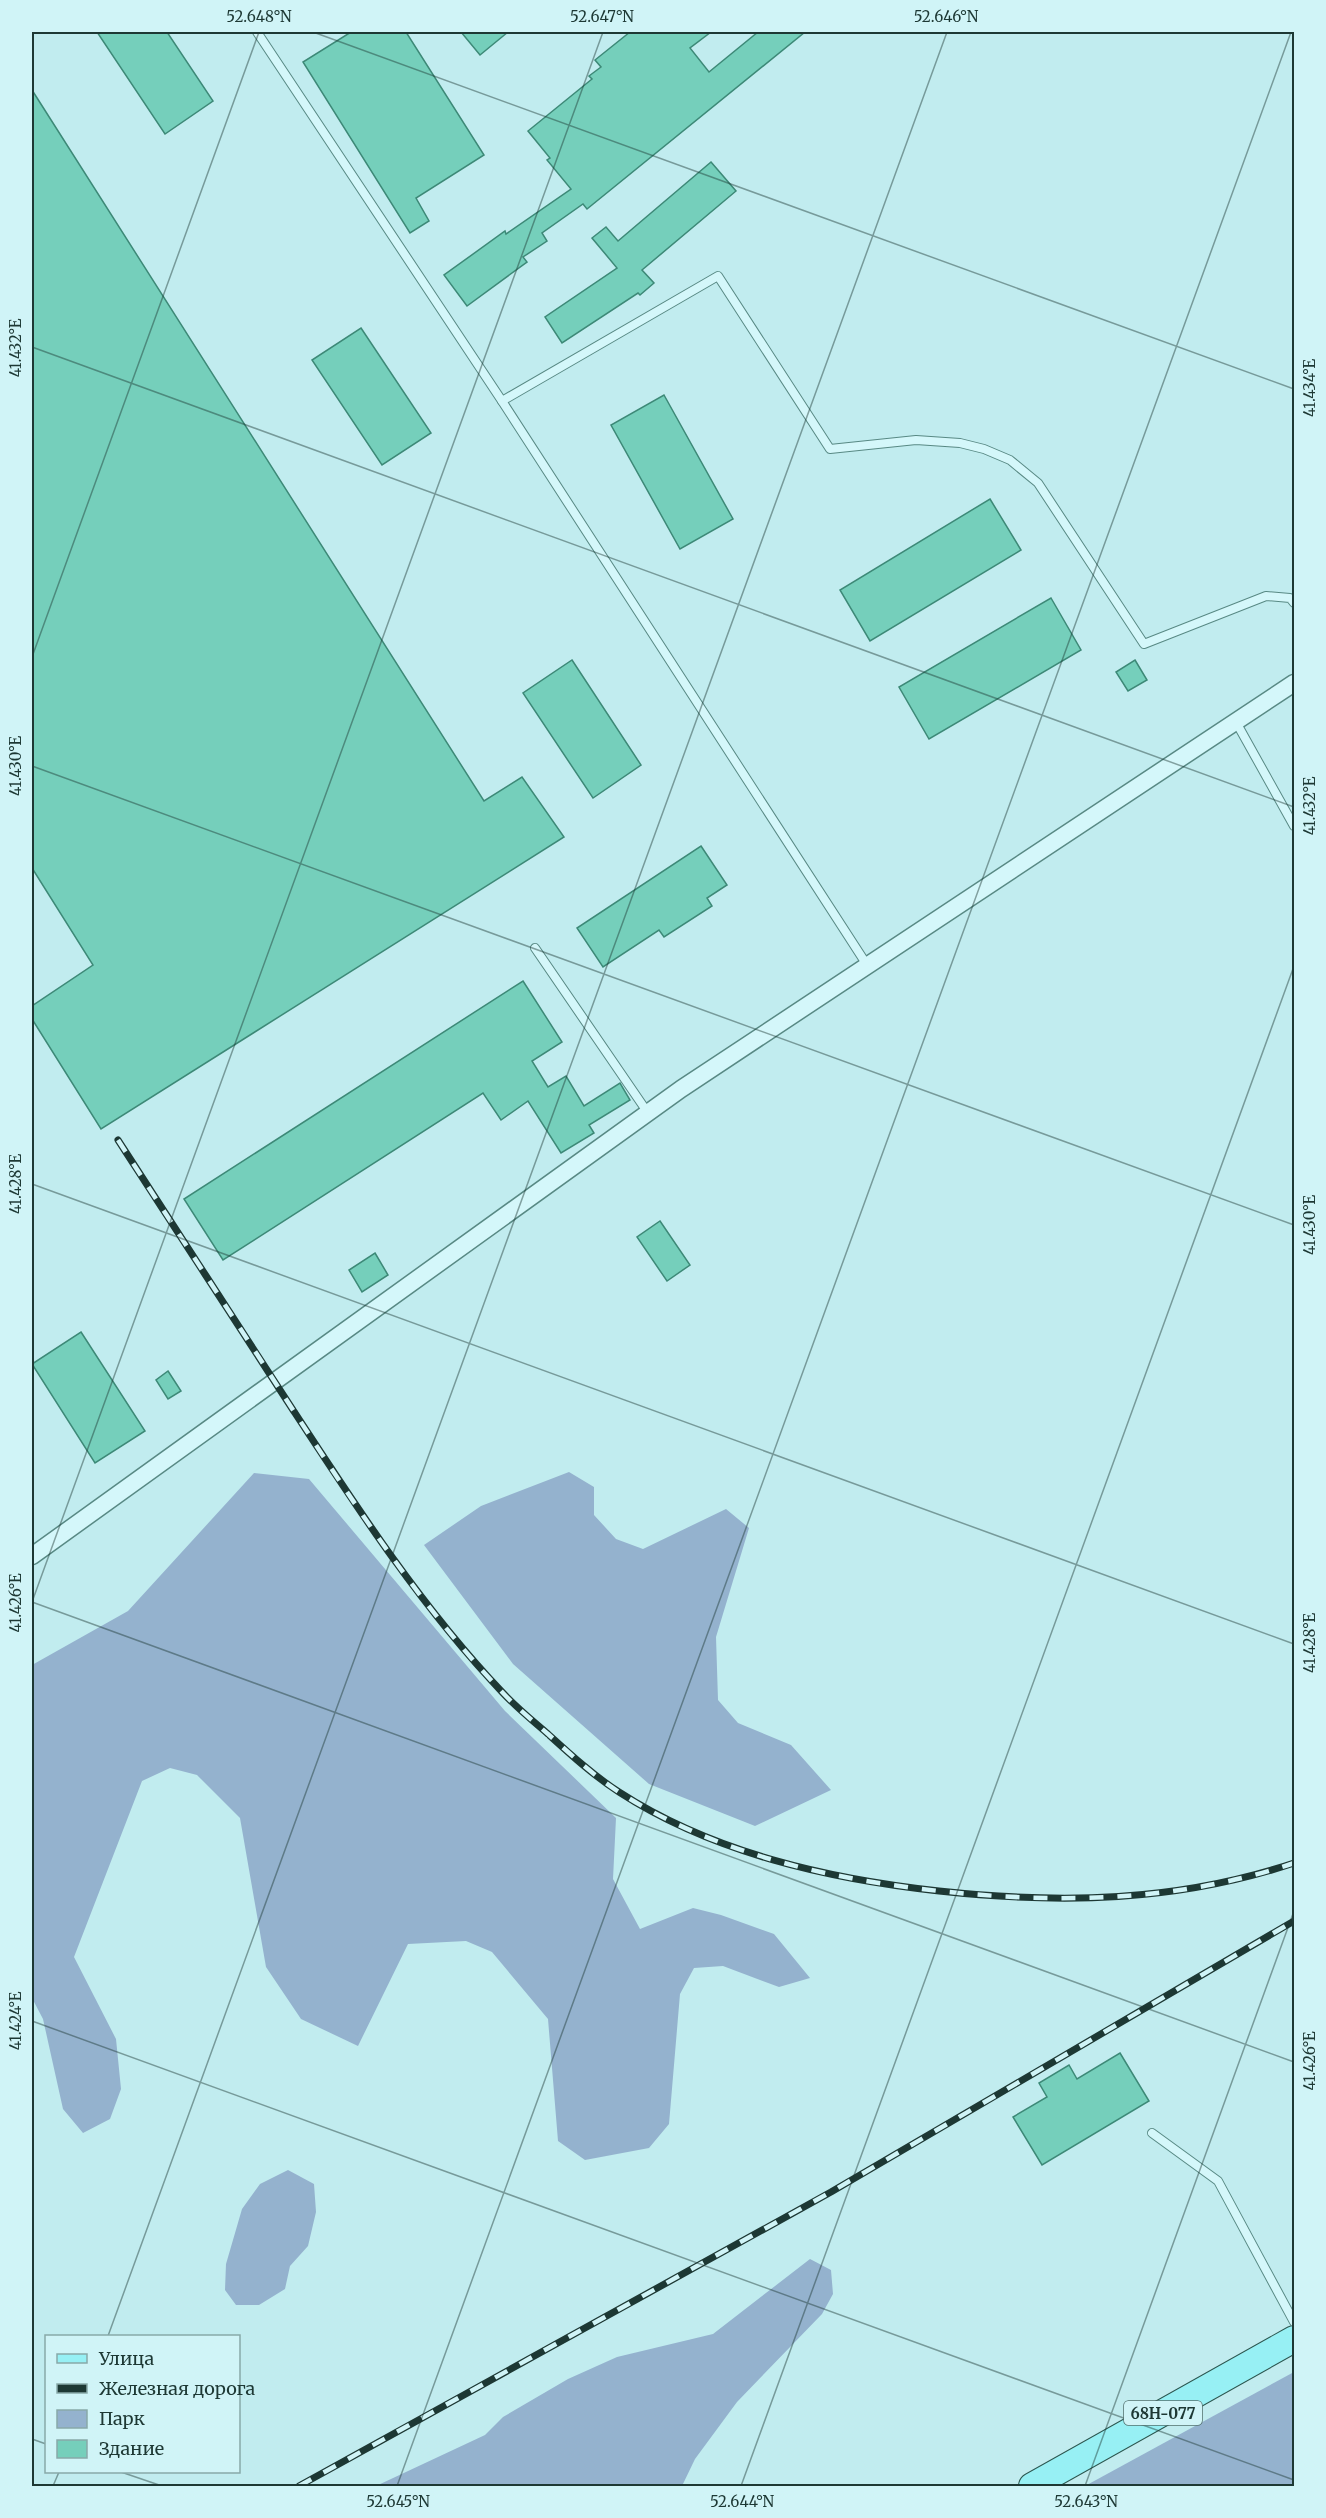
<svg xmlns="http://www.w3.org/2000/svg" width="1326" height="2518" viewBox="0 0 1326 2518" font-family="Merriweather,serif">
	<rect width="100%" height="100%" fill="#c1ecef"/>
	<g fill="#94b2ce">
		<polygon points="569,1472 594,1487 594,1515 616,1539 643,1549 726,1509 749,1528 716,1637 718,1700 738,1723 791,1745 831,1790 755,1826 649,1784 513,1664 424,1545 481,1506"/>
		<polygon points="254,1473 309,1479 505,1711 616,1818 613,1879 640,1929 693,1908 721,1915 774,1934 810,1978 779,1987 723,1966 694,1968 680,1994 669,2124 649,2148 585,2160 558,2141 548,2019 492,1952 466,1941 408,1944 358,2046 301,2019 266,1967 240,1818 197,1775 170,1768 142,1781 74,1957 116,2039 121,2089 110,2119 83,2133 63,2109 43,2019 32,1998 32,1665 128,1611"/>
		<polygon points="288,2170 314,2184 316,2212 308,2246 290,2266 285,2289 259,2305 236,2305 225,2290 226,2264 242,2209 260,2184"/>
		<polygon points="810,2259 831,2270 833,2294 822,2314 737,2402 695,2459 682,2486 376,2486 485,2435 503,2417 568,2379 617,2357 713,2334"/>
		<polygon points="1294,2372 1294,2486 1085,2486"/>
	</g>
	<g fill="#75cfbb" stroke="#3d8977" stroke-width="1.5">
		<polygon points="97,32 167,32 213,101 165,134"/>
		<polygon points="351,32 406,32 484,155 416,198 429,221 410,233 303,62"/>
		<polygon points="461,32 508,32 480,55"/>
		<polygon points="630,32 711,32 690,48 709,72 758,32 805,32 587,209 583,204 542,233 547,241 523,257 527,262 467,306 444,275 505,231 506,234 571,189 547,160 550,158 528,131 592,79 589,76 601,67 595,60"/>
		<polygon points="32,90 484,801 522,777 564,837 101,1129 32,1019 32,1006 93,965 32,868"/>
		<polygon points="711,162 736,191 642,270 654,283 640,295 638,293 562,343 545,317 617,268 592,238 606,227 618,241"/>
		<polygon points="361,328 431,433 382,465 312,360"/>
		<polygon points="664,395 733,519 680,549 611,425"/>
		<polygon points="990,499 1021,550 870,641 840,590"/>
		<polygon points="1051,598 1081,650 929,739 899,687"/>
		<polygon points="572,660 641,765 593,798 523,693"/>
		<polygon points="1135,660 1147,680 1128,691 1116,672"/>
		<polygon points="701,846 727,885 707,898 712,906 664,937 659,930 603,967 577,928"/>
		<polygon points="523,981 562,1042 532,1061 548,1087 566,1076 584,1106 620,1083 630,1100 589,1125 594,1133 561,1153 528,1101 501,1120 483,1093 223,1260 184,1199"/>
		<polygon points="660,1221 690,1265 667,1281 637,1237"/>
		<polygon points="375,1253 388,1275 362,1292 349,1270"/>
		<polygon points="81,1332 145,1431 95,1463 32,1364"/>
		<polygon points="168,1371 181,1391 168,1399 156,1380"/>
		<polygon points="1120,2053 1149,2101 1042,2165 1013,2117 1047,2097 1039,2083 1069,2065 1077,2079"/>
	</g>
	<g fill="none" stroke-linecap="round" stroke-linejoin="round">
		<defs>
			<g id="lane">
				<polyline points="257,32 502,401 867,965"/>
				<polyline points="502,401 718,276 830,449 916,440 960,443 984,449 1010,460 1038,483 1144,644 1266,596 1290,598 1294,603"/>
				<polyline points="1236,722 1294,826"/>
				<polyline points="535,948 648,1113"/>
				<polyline points="1152,2133 1218,2181 1294,2322"/>
			</g>
			<polyline id="street" points="32,1556 681,1089 1294,683"/>
			<polyline id="primary" points="1032,2486 1294,2339"/>
		</defs>
		<use href="#lane" stroke="#588984" stroke-width="10"/>
		<use href="#street" stroke="#588984" stroke-width="19"/>
		<use href="#primary" stroke="#2c5750" stroke-width="28"/>
		<use href="#lane" stroke="#d4f7fa" stroke-width="8"/>
		<use href="#street" stroke="#d4f7fa" stroke-width="16"/>
		<use href="#primary" stroke="#97f0f4" stroke-width="26"/>
		<defs>
			<g id="rail">
				<path d="M 118,1140 C 176,1230 235,1320 293,1410 C 357,1508 422,1608 503,1693 C 517,1708 533,1721 548,1734 C 570,1754 594,1776 619,1792 C 713,1853 829,1879 939,1891 C 1061,1904 1177,1902 1294,1863"/>
				<polyline points="299,2486 831,2192 1294,1921"/>
			</g>
		</defs>
		<use href="#rail" stroke="#1d3834" stroke-width="7"/>
		<use href="#rail" stroke="#d0f4f7" stroke-width="4.5" stroke-dasharray="14" stroke-linecap="butt"/>
	</g>
	<path fill="none" stroke="#1d3834" stroke-width="1.5" stroke-opacity="0.45" d="M 313,32 L 1294,389M 32,347 L 1294,807M 32,657 L 259,32M 32,766 L 1294,1225M 32,1184 L 1294,1644M 32,1602 L 1294,2062M 32,1602 L 603,32M 32,2021 L 1294,2480M 108,2336 L 947,32M 32,2439 L 46,2444M 121,2472 L 162,2486M 53,2486 L 59,2472M 397,2486 L 1291,32M 741,2486 L 1294,966M 1085,2486 L 1294,1911"/>
	<g text-anchor="middle" dominant-baseline="central" stroke-width="4.5" stroke-linejoin="round" paint-order="stroke">
		<rect fill="#d0f4f7" stroke="#53706e" stroke-width="1.5" x="1124" y="2401" width="78" height="24" rx="4.5"/>
		<g font-size="15" font-weight="bold" fill="#1d3834">
			<text x="1163" y="2413">68Н-077</text>
		</g>
	</g>
	<rect width="1326" height="2518" fill="none" stroke="#d0f4f7" stroke-width="66"/>
	<rect x="45" y="2335" width="195" height="138" fill="#d0f4f7" stroke="#88a9a9" stroke-width="1.5"/>
	<rect x="57" y="2354" width="30" height="9" fill="#97f0f4" stroke="#88a9a9" stroke-width="1.5"/>
	<text x="99" y="2365" font-size="18" fill="#1d3834">Улица</text>
	<rect x="57" y="2384" width="30" height="9" fill="#1d3834" stroke="#88a9a9" stroke-width="1.5"/>
	<text x="99" y="2395" font-size="18" fill="#1d3834">Железная дорога</text>
	<rect x="57" y="2410" width="30" height="18" fill="#94b2ce" stroke="#88a9a9" stroke-width="1.5"/>
	<text x="99" y="2425" font-size="18" fill="#1d3834">Парк</text>
	<rect x="57" y="2440" width="30" height="18" fill="#75cfbb" stroke="#88a9a9" stroke-width="1.5"/>
	<text x="99" y="2455" font-size="18" fill="#1d3834">Здание</text>
	<rect x="33" y="33" width="1260" height="2452" fill="none" stroke="#1d3834" stroke-width="2"/>
	<g font-size="15" text-anchor="middle" fill="#1d3834">
		<text x="259" y="22">52.648°N</text>
		<text x="602" y="22">52.647°N</text>
		<text x="946" y="22">52.646°N</text>
		<text transform="translate(16 348) rotate(-90)" y="5">41.432°E</text>
		<text transform="translate(1310 388) rotate(-90)" y="5">41.434°E</text>
		<text transform="translate(16 766) rotate(-90)" y="5">41.430°E</text>
		<text transform="translate(1310 806) rotate(-90)" y="5">41.432°E</text>
		<text transform="translate(16 1184) rotate(-90)" y="5">41.428°E</text>
		<text transform="translate(1310 1225) rotate(-90)" y="5">41.430°E</text>
		<text transform="translate(16 1603) rotate(-90)" y="5">41.426°E</text>
		<text transform="translate(1310 1643) rotate(-90)" y="5">41.428°E</text>
		<text transform="translate(16 2021) rotate(-90)" y="5">41.424°E</text>
		<text transform="translate(1310 2061) rotate(-90)" y="5">41.426°E</text>
		<text x="398" y="2507">52.645°N</text>
		<text x="742" y="2507">52.644°N</text>
		<text x="1086" y="2507">52.643°N</text>
	</g>
</svg>
